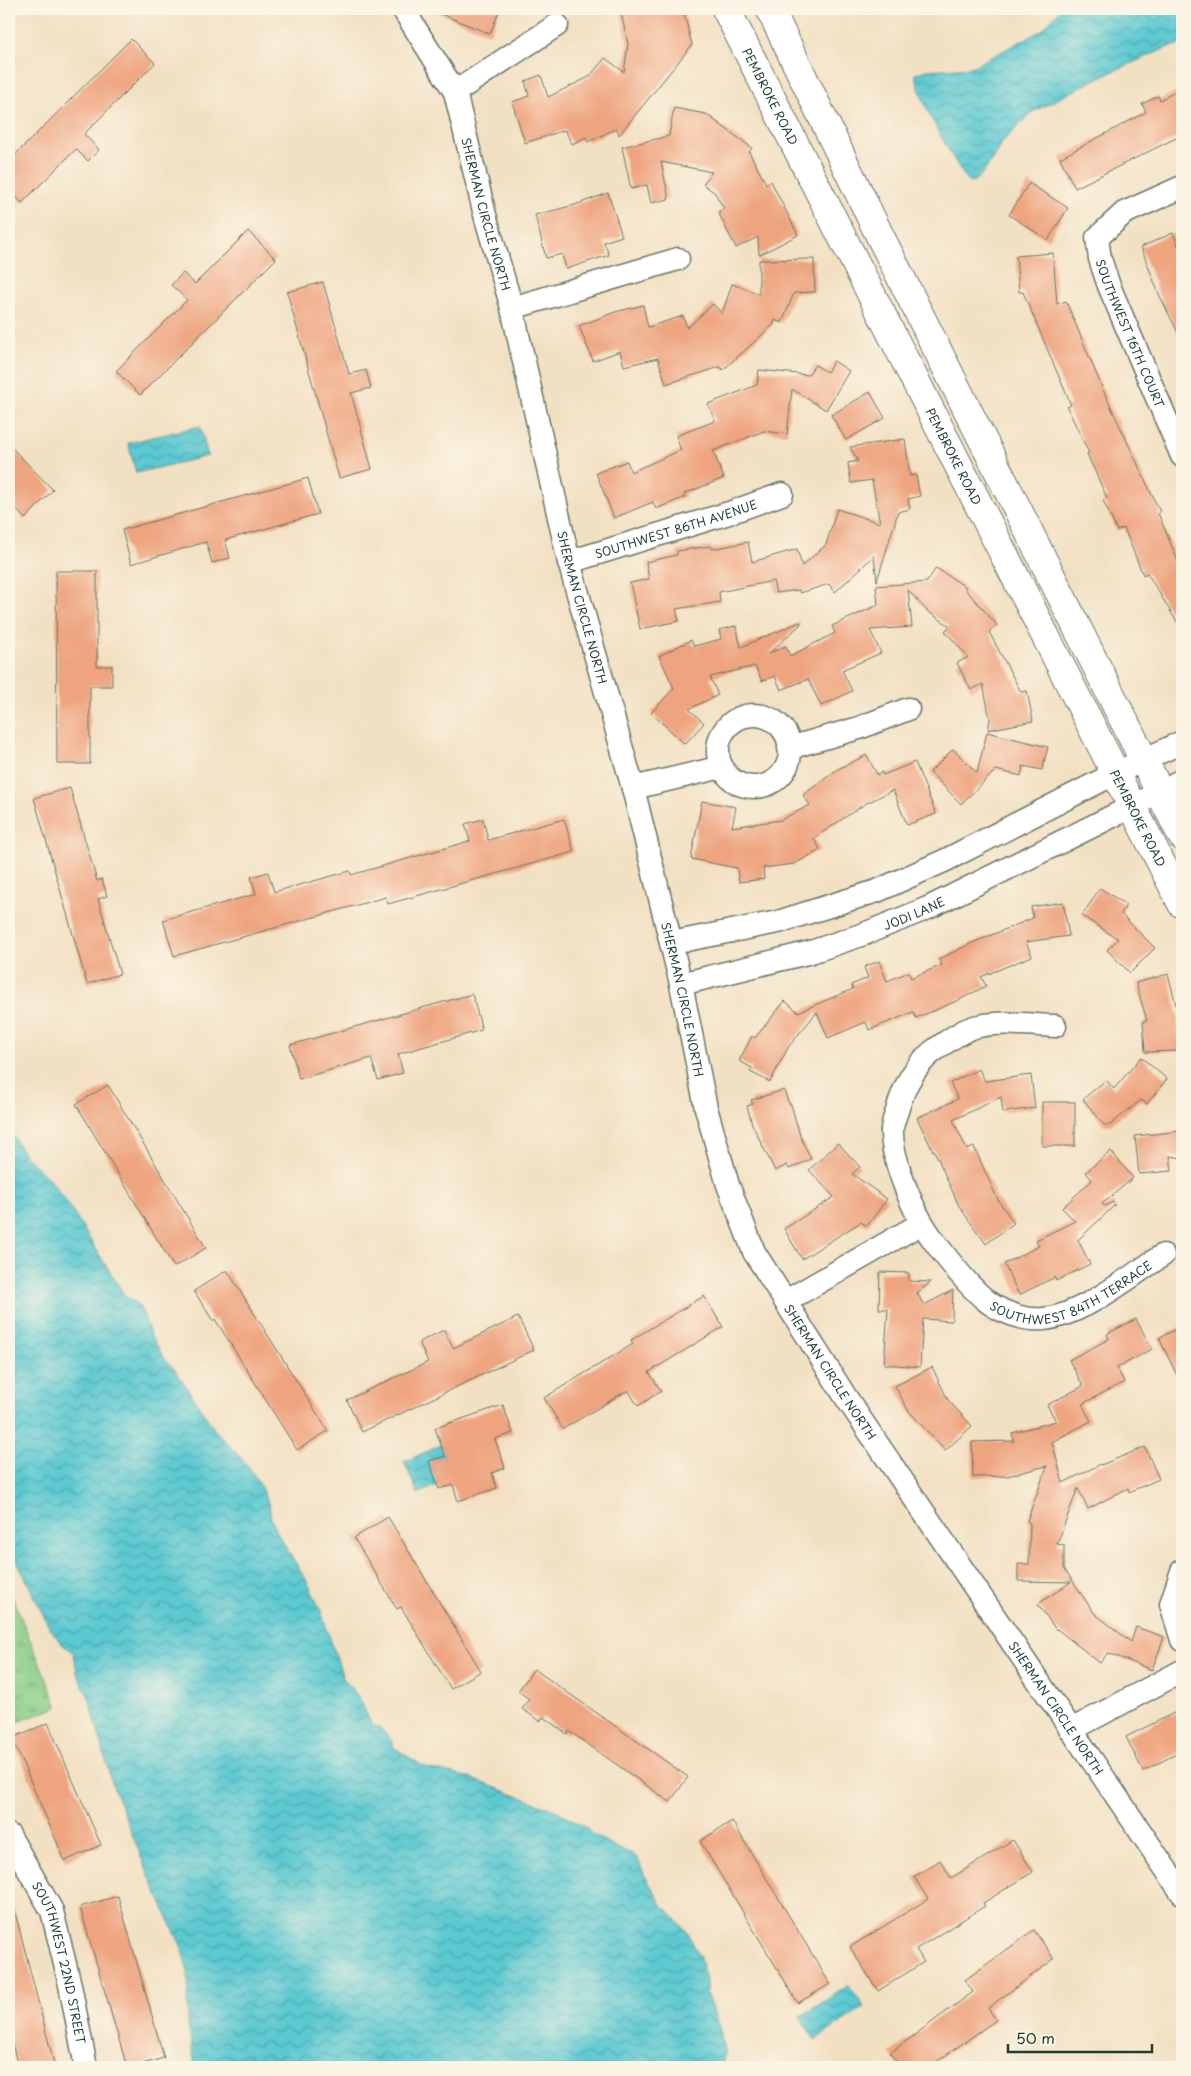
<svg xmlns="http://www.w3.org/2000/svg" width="1191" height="2076" viewBox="0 0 1191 2076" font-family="'Playpen Sans',sans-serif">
	<defs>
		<pattern id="park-tufts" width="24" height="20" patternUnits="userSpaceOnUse" patternTransform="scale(1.25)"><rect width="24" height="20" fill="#88ce88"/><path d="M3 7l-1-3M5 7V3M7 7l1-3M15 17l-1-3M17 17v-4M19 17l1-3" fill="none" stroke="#6fa870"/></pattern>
		<pattern id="water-waves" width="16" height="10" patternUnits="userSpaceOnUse" patternTransform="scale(1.25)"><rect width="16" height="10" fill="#5cc9d1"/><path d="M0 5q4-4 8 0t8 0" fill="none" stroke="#4ba4aa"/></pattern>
	</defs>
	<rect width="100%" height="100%" fill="#fcf5e5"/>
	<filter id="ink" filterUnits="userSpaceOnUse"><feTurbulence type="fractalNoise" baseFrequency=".02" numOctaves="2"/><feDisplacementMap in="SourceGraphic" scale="10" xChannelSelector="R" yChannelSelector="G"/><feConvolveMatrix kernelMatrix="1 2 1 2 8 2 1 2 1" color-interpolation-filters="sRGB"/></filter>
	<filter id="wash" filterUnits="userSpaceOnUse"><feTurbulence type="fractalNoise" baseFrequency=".0096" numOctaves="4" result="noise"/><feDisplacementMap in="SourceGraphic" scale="20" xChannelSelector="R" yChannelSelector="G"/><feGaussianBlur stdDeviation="1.12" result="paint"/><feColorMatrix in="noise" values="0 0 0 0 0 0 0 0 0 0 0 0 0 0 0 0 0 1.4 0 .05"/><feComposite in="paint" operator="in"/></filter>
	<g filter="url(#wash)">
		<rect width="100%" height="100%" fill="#f2e0c2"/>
		<polygon fill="url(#park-tufts)" stroke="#54865e" points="9,1589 58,1707 9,1725"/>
		<g fill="url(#water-waves)" stroke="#3e8382">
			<path d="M 1061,9 L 1182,9 L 1182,44 L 1169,47 L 1100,77 L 1033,112 L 1003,141 L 985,171 L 973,182 L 967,181 C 947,147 924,112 915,74 L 927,70 L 972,67 L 1042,30 Z"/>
			<polygon points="200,426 208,456 136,473 128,443"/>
			<polygon points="9,1129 24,1154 50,1180 66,1201 125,1296 137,1303 143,1313 150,1334 165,1359 176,1371 214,1429 247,1465 258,1481 269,1505 271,1518 278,1534 308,1583 321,1611 343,1678 360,1699 372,1726 379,1727 393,1742 393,1747 426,1768 467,1777 555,1810 581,1824 592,1834 619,1849 633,1854 638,1859 644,1874 664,1908 668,1910 688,1933 700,1958 706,1980 706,1994 719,2026 724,2050 724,2057 721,2067 195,2067 188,2024 188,1972 181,1946 147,1871 112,1784 89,1697 77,1673 74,1653 63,1645 49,1627 9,1544"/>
			<polygon points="451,1440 466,1471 418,1494 404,1462"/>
			<polygon points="849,1985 864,2007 815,2040 800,2017"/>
		</g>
		<g id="blocks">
			<g fill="#eea47f">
				<polygon points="429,9 500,9 490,34"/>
				<polygon points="639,9 683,9 692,45 619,135 617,128 588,142 586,137 572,144 565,130 525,143 512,102 529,96 525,81 541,75 548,97 589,77 605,58 624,72 628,44 621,13"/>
				<polygon points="131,39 155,63 84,134 99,150 88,161 76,149 22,203 9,189 9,161"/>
				<polygon points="1175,92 1182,106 1182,135 1075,188 1060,158 1146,112 1142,104 1158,96 1160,100"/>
				<polygon points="674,108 706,114 752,148 749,152 766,184 771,181 798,235 759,255 758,237 736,248 718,212 724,209 715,193 703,184 712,172 661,162 669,199 651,203 647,185 631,189 622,147 669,136"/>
				<polygon points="1029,183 1068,208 1048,240 1009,215"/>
				<polygon points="608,193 622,236 604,242 609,255 566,269 562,254 546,258 535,215 575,205"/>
				<polygon points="248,231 276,259 140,395 116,371 187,300 171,285 183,273 195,284"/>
				<polygon points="1173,233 1182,255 1182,341 1158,292 1141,247"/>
				<polygon points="1053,253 1057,304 1066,301 1103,390 1160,512 1158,513 1182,571 1182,630 1147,573 1143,575 1124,528 1117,531 1103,500 1107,498 1087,454 1089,453 1067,407 1071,405 1023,292 1019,292 1016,256"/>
				<polygon points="814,259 815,292 794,293 782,323 775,320 773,325 723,370 720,367 666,384 658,358 624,366 620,351 593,361 579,326 615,312 643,305 648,327 683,316 687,328 713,304 722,314 732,284 759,294 759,260"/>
				<polygon points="323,282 349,374 366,370 371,388 351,393 372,469 339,478 287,292"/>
				<polygon points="834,361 849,371 826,410 792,389 787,434 764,431 713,451 724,478 684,494 685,497 656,509 653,502 614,518 596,473 627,461 631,472 681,450 676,436 715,421 708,404 757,385 759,370 808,375 815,365 827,372"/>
				<polygon points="870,392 885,418 846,440 831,415"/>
				<polygon points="905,439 910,476 916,475 920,496 908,499 910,509 898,512 877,581 874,556 835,592 829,584 800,593 799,590 776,593 773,581 719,592 720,602 676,609 679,621 640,629 630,583 649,579 646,562 677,555 677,551 711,546 712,549 748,542 752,562 797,549 802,566 826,545 837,509 880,523 872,480 851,483 848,463 858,461 850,447"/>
				<polygon points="9,445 53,490 25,519 9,502"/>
				<polygon points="308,478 318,514 225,540 230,558 212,563 206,542 131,564 122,530"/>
				<polygon points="936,568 966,587 965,589 997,625 989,632 1021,692 1027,691 1033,721 988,730 990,719 983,684 971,690 957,663 968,657 945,631 950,626 927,611 908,590 912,627 870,630 881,653 842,670 852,691 821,706 808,679 781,690 775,676 762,681 755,666 710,677 718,695 689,709 704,723 685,744 651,713 674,688 659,656 691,640 694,646 721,639 719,630 736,626 741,647 800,622 801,624 768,654 786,646 790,656 835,633 832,626 878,605 876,586 927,582"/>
				<polygon points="56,571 97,571 97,666 112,666 112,686 90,686 90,764 57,764"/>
				<polygon points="987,732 1048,747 1042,770 1023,766 1021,776 996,770 961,804 930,772 953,749 977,773"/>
				<polygon points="867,755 877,775 882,772 883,775 915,762 936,814 907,825 893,790 865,804 814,838 820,850 794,864 763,868 764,879 739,882 737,868 691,859 702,801 736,807 732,827 781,820 810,805 803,795 838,769"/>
				<polygon points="70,788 97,881 102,879 107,896 98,899 120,974 87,984 34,798"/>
				<polygon points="483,819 488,840 564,819 574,852 388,904 386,897 174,956 163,920 256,894 251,877 268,872 274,892 350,871 351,875 470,841 465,824"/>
				<polygon points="1100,888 1126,905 1121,914 1155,948 1130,973 1107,950 1118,939 1082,916"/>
				<polygon points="1063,902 1069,936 1026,942 1032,956 981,977 986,986 959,1000 916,1018 913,1012 869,1030 866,1022 828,1038 817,1012 789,1046 770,1082 750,1072 752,1068 739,1061 752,1036 755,1038 785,1001 798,1012 853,989 851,985 868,978 864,967 879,961 887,981 909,972 911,978 942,965 939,959 972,943 1033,918 1031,907"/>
				<polygon points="1168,974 1177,1009 1180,1051 1145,1052 1143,1021 1147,1021 1136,983"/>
				<polygon points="472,994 482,1030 398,1054 403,1073 378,1080 371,1058 299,1079 290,1045"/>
				<polygon points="1141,1057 1167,1079 1147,1104 1141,1100 1110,1125 1104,1125 1083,1099 1106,1080 1114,1089"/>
				<polygon points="979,1069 985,1081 1031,1075 1035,1108 1003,1112 1001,1097 953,1120 967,1150 974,1147 998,1200 1014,1223 986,1244 959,1206 934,1150 933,1151 917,1118 958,1099 950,1083"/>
				<polygon points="108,1085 206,1248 174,1267 76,1104"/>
				<polygon points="784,1090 789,1104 791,1104 800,1136 811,1159 789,1169 787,1165 775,1171 752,1124 747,1106 753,1104 751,1100"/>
				<rect x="1042" y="1102" width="33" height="44"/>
				<polygon points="1182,1131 1182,1158 1170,1156 1172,1171 1139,1174 1135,1136"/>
				<polygon points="838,1143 860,1167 852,1174 887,1199 867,1226 861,1222 802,1259 784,1229 834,1197 809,1170"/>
				<polygon points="1111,1151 1133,1178 1102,1204 1105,1206 1113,1202 1115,1205 1078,1240 1090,1264 1056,1281 1055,1277 1019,1295 1004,1264 1039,1246 1036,1240 1075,1221 1062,1208 1092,1180 1086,1172"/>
				<polygon points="227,1270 328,1431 297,1450 215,1319 213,1321 194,1291"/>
				<polygon points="880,1272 909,1273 909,1281 931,1282 917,1293 924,1305 953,1290 952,1321 923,1319 920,1367 884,1364 888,1309 879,1309"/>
				<polygon points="704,1296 723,1327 649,1372 661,1391 638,1406 628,1390 563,1429 544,1398 633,1344 631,1340"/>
				<polygon points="518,1317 534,1350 362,1432 347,1400 428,1362 419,1342 444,1330 453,1348"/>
				<polygon points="1136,1319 1152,1349 1117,1368 1124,1382 1082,1404 1091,1421 1052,1442 1063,1483 1101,1464 1101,1465 1145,1447 1159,1479 1129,1492 1128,1488 1088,1509 1078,1488 1057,1544 1064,1545 1064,1568 1094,1613 1131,1642 1136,1627 1164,1637 1152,1670 1108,1653 1100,1663 1057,1629 1056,1630 1038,1604 1071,1582 1018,1581 1018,1564 1029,1564 1030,1523 1027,1521 1047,1466 1007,1476 973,1477 972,1442 1014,1441 1012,1433 1056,1421 1047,1405 1083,1386 1069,1360 1109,1339 1107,1334"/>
				<polygon points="1182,1326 1182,1386 1159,1338"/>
				<polygon points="932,1367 948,1400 972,1426 945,1451 908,1410 895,1386"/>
				<polygon points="503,1405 513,1433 495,1439 505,1468 492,1473 497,1488 458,1501 453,1485 439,1489 429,1461 445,1456 435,1428"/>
				<polygon points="388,1517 481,1671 451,1689 401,1607 397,1609 354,1538"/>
				<polygon points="534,1669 688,1777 670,1802 569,1731 567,1734 543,1717 540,1721 522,1709 529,1699 518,1691"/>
				<polygon points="1182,1709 1182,1751 1143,1771 1126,1737"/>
				<polygon points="48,1723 101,1845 65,1861 12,1738"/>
				<polygon points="732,1821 830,1984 798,2003 700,1841"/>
				<polygon points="1013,1840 1033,1872 983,1903 985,1906 916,1949 924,1962 878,1991 850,1947 928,1899 914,1877 940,1860 951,1878"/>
				<polygon points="118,1896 164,2058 131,2067 127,2067 80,1907"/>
				<polygon points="14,1908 55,2067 18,2067 9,2031 9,1909"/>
				<polygon points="1034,1930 1054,1959 988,2008 996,2020 929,2067 900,2067 890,2053 973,1992 965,1980"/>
			</g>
		</g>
	</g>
	<g filter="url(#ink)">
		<use href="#blocks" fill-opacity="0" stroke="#697666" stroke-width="1"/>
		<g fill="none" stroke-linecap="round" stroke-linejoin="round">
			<defs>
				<g id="minor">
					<path id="s1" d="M 403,9 L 455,92 L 485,215 L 512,308 L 569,562 L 633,788 L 681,984 L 706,1108 L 728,1185 L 754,1252 L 847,1399 L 1182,1893"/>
					<polyline points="455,92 557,25"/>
					<path id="s2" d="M 1182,187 L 1124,213 L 1097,238 L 1100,259 L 1109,286 L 1182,456"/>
					<polyline points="512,308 678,259"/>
					<path id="s3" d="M 569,562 L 729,513 L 782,494"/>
					<circle cx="754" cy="751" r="36"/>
					<polyline points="789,748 859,728 908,709"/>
					<polyline points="633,788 722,767"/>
					<polyline points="671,943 778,922 877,891 946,860 1116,773 1182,742"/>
					<path id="s4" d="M 681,984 L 811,952 L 864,934 L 928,908 L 1133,806 L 1182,780"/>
					<path id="s5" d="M 1055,1026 C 1030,1025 1004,1021 979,1026 C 965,1028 951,1039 939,1047 C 916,1062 904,1085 897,1111 C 895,1117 892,1124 892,1130 C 891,1156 909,1200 922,1223 C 934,1243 964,1281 982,1297 C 997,1311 1023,1321 1044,1319 C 1083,1315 1130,1276 1163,1255"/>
					<polyline points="786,1301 922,1223"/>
					<polyline points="1182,1571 1171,1604 1182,1640"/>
					<polyline points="1071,1730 1182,1671"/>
					<path id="s6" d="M 9,1835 L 52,1911 L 70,1985 L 86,2067"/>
				</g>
				<g id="major">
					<path id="s7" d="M 726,9 L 1182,904"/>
					<polyline points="770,9 877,230 1182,836"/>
				</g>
			</defs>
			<use href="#minor" stroke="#697666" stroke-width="25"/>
			<use href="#major" stroke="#697666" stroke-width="30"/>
			<use href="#minor" stroke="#fff" stroke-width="22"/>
			<use href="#major" stroke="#fff" stroke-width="28"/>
		</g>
	</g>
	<g text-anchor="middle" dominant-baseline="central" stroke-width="5" stroke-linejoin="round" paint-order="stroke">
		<g font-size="12" fill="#1f3d34" stroke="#fcf5e5">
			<text stroke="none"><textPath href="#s7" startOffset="98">PEMBROKE ROAD</textPath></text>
			<text stroke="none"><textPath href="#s1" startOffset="224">SHERMAN CIRCLE NORTH</textPath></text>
			<text stroke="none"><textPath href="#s2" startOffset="202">SOUTHWEST 16TH COURT</textPath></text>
			<text stroke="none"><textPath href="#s7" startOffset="502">PEMBROKE ROAD</textPath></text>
			<text stroke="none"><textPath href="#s3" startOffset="112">SOUTHWEST 86TH AVENUE</textPath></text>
			<text stroke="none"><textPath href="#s1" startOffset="629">SHERMAN CIRCLE NORTH</textPath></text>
			<text stroke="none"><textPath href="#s7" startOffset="908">PEMBROKE ROAD</textPath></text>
			<text stroke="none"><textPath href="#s4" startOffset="244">JODI LANE</textPath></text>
			<text stroke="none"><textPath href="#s1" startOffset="1034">SHERMAN CIRCLE NORTH</textPath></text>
			<text stroke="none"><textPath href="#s5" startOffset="514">SOUTHWEST 84TH TERRACE</textPath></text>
			<text stroke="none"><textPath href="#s1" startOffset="1439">SHERMAN CIRCLE NORTH</textPath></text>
			<text stroke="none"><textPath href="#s1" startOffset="1844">SHERMAN CIRCLE NORTH</textPath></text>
			<text stroke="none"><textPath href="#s6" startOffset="139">SOUTHWEST 22ND STREET</textPath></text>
		</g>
	</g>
	<rect width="1191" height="2076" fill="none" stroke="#fcf5e5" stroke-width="30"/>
	<path d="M1008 2044v8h144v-8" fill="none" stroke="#1f3d34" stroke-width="2.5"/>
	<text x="1016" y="2044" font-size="15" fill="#1f3d34" stroke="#fcf5e5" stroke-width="4" paint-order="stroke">50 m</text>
</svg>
